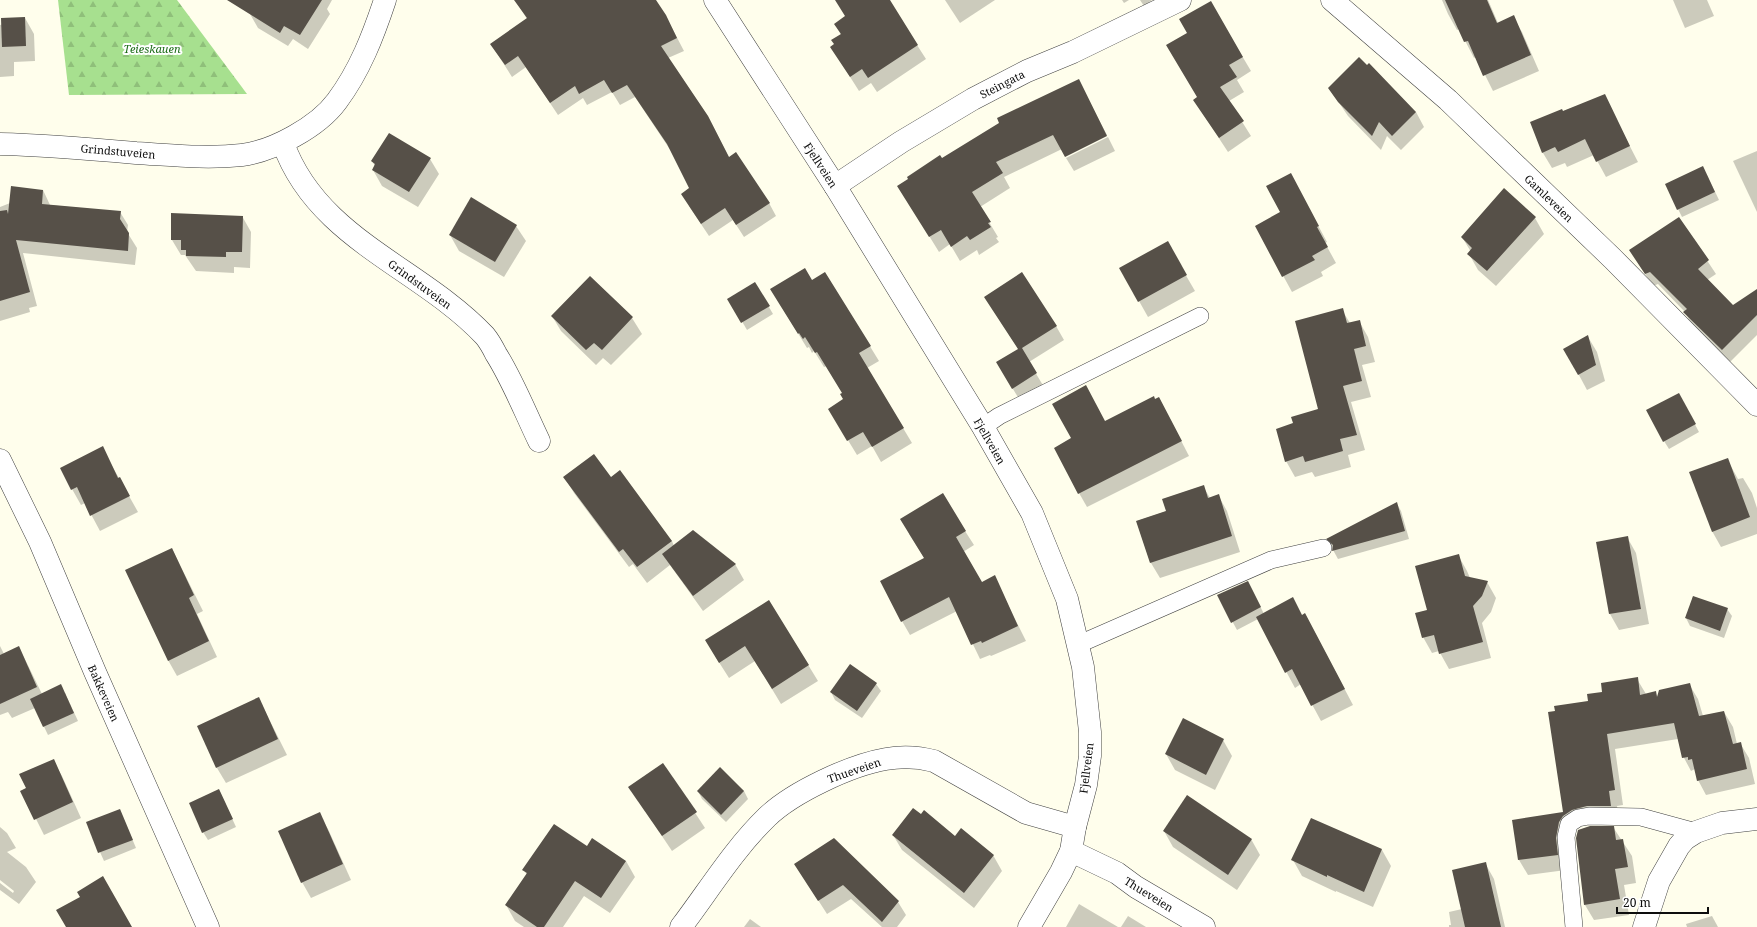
<svg xmlns="http://www.w3.org/2000/svg" width="1757" height="927" viewBox="0 0 1757 927" font-family="'Noto Serif',serif">
	<defs>
		<pattern id="forest-firs" width="22" height="20" patternUnits="userSpaceOnUse"><rect width="22" height="20" fill="#a7e08f"/><path d="M5 1l3.5 6h-7zM16 11l3.5 6h-7z" fill="#8fbf7a"/></pattern>
	</defs>
	<rect width="100%" height="100%" fill="#fffeec"/>
	<polygon fill="url(#forest-firs)" points="58,0 177,0 247,94 69,95"/>
	<g fill="#0003">
		<polygon points="258,0 332,0 327,9 330,14 308,49 293,39 288,46 258,28 250,14"/>
		<polygon points="522,0 655,0 672,28 684,51 668,58 708,116 729,158 769,203 776,216 744,237 733,220 709,236 689,206 690,189 671,151 635,97 620,105 612,92 587,105 583,98 558,115 526,67 512,77 491,44 527,19 517,3"/>
		<polygon points="836,0 882,0 917,45 926,59 877,92 871,83 859,91 840,61 835,45 841,35 835,24 846,17"/>
		<polygon points="945,0 995,0 960,23"/>
		<polygon points="1122,0 1129,0 1124,3"/>
		<polygon points="1140,0 1152,0 1144,6"/>
		<polygon points="1442,0 1488,0 1498,23 1513,17 1522,32 1539,71 1493,91 1476,57 1474,58 1459,29 1457,30 1448,14"/>
		<polygon points="1673,0 1707,0 1714,16 1685,28"/>
		<polygon points="1210,2 1251,71 1237,80 1244,92 1229,101 1251,136 1228,152 1203,114 1198,98"/>
		<polygon points="25,18 34,34 35,61 14,62 14,76 0,77 0,25"/>
		<polygon points="1078,80 1107,135 1065,156 1062,149 1004,177 1010,188 980,207 998,237 996,238 999,242 979,255 977,250 960,261 950,244 939,252 907,200 942,160"/>
		<polygon points="1329,88 1416,112 1424,127 1401,150 1387,136 1381,150 1348,116"/>
		<polygon points="1604,96 1638,162 1606,177 1594,155 1567,167 1565,163 1552,168 1543,153 1531,123"/>
		<polygon points="1108,137 1115,151 1074,171 1066,158"/>
		<polygon points="1757,151 1757,212 1733,161"/>
		<polygon points="430,159 439,174 418,207 382,186 373,170 375,166 372,161"/>
		<polygon points="1707,175 1719,200 1682,217 1678,209"/>
		<polygon points="43,190 50,205 120,212 128,225 127,232 137,248 135,265 23,253 37,306 29,308 30,312 0,321 0,207"/>
		<polygon points="1299,190 1327,242 1325,243 1336,263 1321,272 1323,276 1292,292 1256,226 1281,213"/>
		<polygon points="242,216 251,232 250,268 234,267 234,273 196,271 185,255 181,255 172,240"/>
		<polygon points="1535,218 1544,234 1496,286 1478,270 1469,254 1471,252 1462,237"/>
		<polygon points="1679,218 1716,274 1707,280 1733,307 1757,290 1757,335 1730,362 1692,325 1685,312 1658,284 1653,286 1638,263"/>
		<polygon points="516,226 526,241 504,277 459,251 450,235"/>
		<polygon points="1167,243 1195,291 1148,317 1139,301"/>
		<polygon points="825,273 879,361 867,368 912,443 881,462 872,446 857,455 829,409 844,400 843,393 827,366 824,367 814,351 812,353 809,347 807,348 780,304"/>
		<polygon points="590,277 632,318 642,334 611,365 603,358 596,365 561,331 552,316"/>
		<polygon points="755,283 773,314 747,330 729,299"/>
		<polygon points="985,297 1056,326 1064,340 1029,362 1044,387 1021,402 1005,376 1021,353"/>
		<polygon points="1342,310 1350,323 1359,321 1368,337 1375,362 1362,365 1371,397 1351,402 1365,450 1348,455 1351,467 1315,477 1312,472 1295,477 1286,461 1294,424 1319,409"/>
		<polygon points="1588,337 1597,352 1605,381 1587,390 1565,349"/>
		<polygon points="1159,398 1189,456 1087,507 1079,493 1105,422"/>
		<polygon points="1683,402 1699,432 1669,449 1664,441"/>
		<polygon points="102,448 138,512 100,531 85,503 81,505 72,489"/>
		<polygon points="1727,459 1738,479 1743,478 1752,493 1757,508 1757,534 1721,547 1712,531"/>
		<polygon points="565,478 672,541 674,546 735,564 744,580 703,611 670,565 647,583 633,564 629,567 574,493"/>
		<polygon points="1203,486 1210,498 1218,495 1227,511 1240,552 1160,578 1151,563 1137,521 1167,511"/>
		<polygon points="1397,504 1401,511 1409,539 1338,559 1327,539"/>
		<polygon points="965,531 974,545 963,552 981,583 994,577 1026,641 991,656 990,655 980,659 957,611 910,635 902,621 925,559 909,534"/>
		<polygon points="1627,537 1636,553 1649,624 1619,630 1610,614 1597,543"/>
		<polygon points="172,549 203,611 197,614 217,657 177,676 168,660"/>
		<polygon points="1458,555 1467,571 1470,578 1487,582 1496,598 1491,612 1482,623 1491,658 1449,669 1439,651 1432,653 1423,637 1428,610"/>
		<polygon points="1252,590 1264,614 1302,616 1305,614 1353,705 1321,721 1301,684 1295,688 1258,619 1237,630 1218,595"/>
		<polygon points="1693,597 1727,609 1732,616 1724,638 1690,626 1686,618"/>
		<polygon points="769,601 818,681 781,704 755,661 729,678 715,656"/>
		<polygon points="0,646 4,654 19,647 42,694 65,693 78,721 48,735 35,708 12,718 8,712 0,715"/>
		<polygon points="1637,679 1646,694 1655,693 1658,697 1689,684 1698,699 1703,716 1724,712 1733,727 1737,744 1740,743 1749,758 1755,784 1706,795 1698,780 1695,769 1691,771 1683,756 1678,739 1615,749 1623,805 1617,806 1619,821 1585,823 1571,831 1566,870 1528,875 1519,860 1513,821 1564,813 1589,702 1604,692"/>
		<polygon points="876,684 881,691 862,718 835,700 831,692"/>
		<polygon points="259,699 287,755 226,783 217,768"/>
		<polygon points="1223,740 1232,756 1215,790 1175,770 1166,754"/>
		<polygon points="53,760 62,776 81,818 44,835 22,791 27,789"/>
		<polygon points="663,764 705,828 672,851 629,787"/>
		<polygon points="720,769 744,791 748,799 726,822 702,799 698,791"/>
		<polygon points="219,790 236,827 208,840 203,832"/>
		<polygon points="120,810 136,848 104,861 87,823"/>
		<polygon points="319,814 328,829 351,880 311,898 302,882"/>
		<polygon points="921,815 955,837 993,855 1002,871 974,908 902,850 893,835"/>
		<polygon points="0,827 7,833 16,848 7,852 26,867 36,882 19,904 0,890 0,883 13,893 14,891 0,880"/>
		<polygon points="1613,827 1632,856 1636,883 1624,885 1629,915 1594,920 1585,905"/>
		<polygon points="1164,831 1251,839 1260,855 1237,890 1173,847"/>
		<polygon points="587,847 626,861 635,877 610,913 584,896 563,927 524,927 515,921 506,905 527,875 524,870"/>
		<polygon points="1382,850 1391,866 1373,907 1336,891 1336,892 1302,876 1293,860"/>
		<polygon points="1485,863 1494,879 1505,927 1449,927 1449,925 1451,925 1449,912 1462,909"/>
		<polygon points="795,864 898,902 906,915 897,927 882,927 851,899 827,914"/>
		<polygon points="1079,904 1118,927 1066,927"/>
		<polygon points="1128,916 1146,927 1121,927"/>
		<polygon points="1712,916 1718,927 1687,927 1686,924"/>
		<polygon points="750,919 761,927 744,927"/>
	</g>
	<g fill="#565048">
		<polygon points="227,0 322,0 300,35 284,26 280,33"/>
		<polygon points="514,0 656,0 666,15 677,38 661,46 708,116 729,157 736,152 770,203 736,225 725,208 701,224 681,194 689,188 667,144 627,85 612,93 604,80 579,94 575,86 550,103 518,56 505,65 490,44 527,18"/>
		<polygon points="835,0 890,0 918,45 868,78 862,69 850,77 830,47 834,44 831,40 841,34 834,24 845,16"/>
		<polygon points="1445,0 1487,0 1497,23 1514,15 1531,55 1483,76 1468,41 1464,42"/>
		<polygon points="1211,1 1243,57 1229,65 1237,77 1220,87 1244,121 1219,138 1193,100 1197,97 1166,45 1187,33 1179,19"/>
		<polygon points="25,17 26,46 2,47 1,18"/>
		<polygon points="1359,57 1367,65 1369,63 1416,112 1392,136 1379,122 1372,136 1338,102 1328,88"/>
		<polygon points="1079,79 1107,136 1065,157 1053,135 996,162 1003,173 972,192 991,222 988,223 991,227 970,240 967,236 951,247 941,230 929,237 897,186 908,179 907,177 940,155 942,158 999,123 997,118"/>
		<polygon points="1605,94 1630,146 1596,162 1585,139 1558,152 1555,147 1542,153 1530,122 1562,109 1563,111"/>
		<polygon points="389,133 431,158 409,192 372,170 375,164 371,161"/>
		<polygon points="1703,166 1715,192 1677,210 1665,184"/>
		<polygon points="1291,173 1319,226 1317,227 1328,247 1312,256 1315,260 1282,277 1255,226 1280,212 1266,186"/>
		<polygon points="11,186 43,190 42,204 121,211 120,219 129,233 128,251 16,240 30,292 0,301 0,211 7,210 8,214"/>
		<polygon points="1504,188 1536,217 1487,271 1467,254 1472,248 1461,237"/>
		<polygon points="471,197 517,225 495,262 449,235"/>
		<polygon points="171,213 243,216 242,252 226,252 226,257 186,256 186,250 181,250 181,240 171,240"/>
		<polygon points="1679,217 1709,260 1698,269 1733,305 1757,289 1757,315 1722,350 1683,312 1687,309 1650,272 1645,274 1629,250"/>
		<polygon points="1168,241 1187,275 1138,302 1119,268"/>
		<polygon points="805,268 812,280 825,272 871,346 859,353 904,428 872,447 863,432 847,441 828,409 843,399 840,394 842,393 817,352 815,353 805,337 803,339 799,333 798,334 770,289"/>
		<polygon points="1022,272 1057,326 1022,348 1037,373 1012,389 996,362 1018,349 984,297"/>
		<polygon points="590,276 633,317 602,350 594,343 586,350 551,316"/>
		<polygon points="755,282 770,306 741,323 727,299"/>
		<polygon points="1343,308 1347,323 1360,320 1366,346 1354,349 1362,381 1343,386 1357,435 1340,439 1343,451 1305,462 1303,456 1285,462 1276,429 1293,423 1291,417 1318,409 1295,321"/>
		<polygon points="1588,335 1596,365 1578,375 1563,349"/>
		<polygon points="1086,385 1105,421 1154,396 1155,399 1159,397 1182,441 1078,494 1054,448 1071,438 1052,404"/>
		<polygon points="1679,393 1696,424 1663,442 1646,410"/>
		<polygon points="103,446 118,478 120,477 130,496 90,516 77,487 71,490 60,468"/>
		<polygon points="594,454 611,477 620,470 672,541 637,567 623,549 619,552 563,477"/>
		<polygon points="1728,458 1750,517 1712,532 1689,472"/>
		<polygon points="1204,485 1208,498 1219,494 1232,536 1150,563 1136,521 1166,511 1162,499"/>
		<polygon points="943,493 966,531 956,537 982,582 995,575 1018,626 982,643 981,641 971,645 949,597 901,622 880,581 924,558 900,519"/>
		<polygon points="1397,502 1405,531 1332,551 1333,545 1326,539"/>
		<polygon points="693,530 736,564 693,596 662,554"/>
		<polygon points="1628,536 1641,609 1609,614 1596,542"/>
		<polygon points="172,548 194,595 189,598 209,641 168,661 125,570"/>
		<polygon points="1459,554 1465,576 1488,581 1482,596 1473,606 1483,642 1439,654 1434,635 1422,638 1415,613 1427,610 1415,566"/>
		<polygon points="1248,581 1261,607 1231,623 1217,595"/>
		<polygon points="1693,596 1728,608 1720,631 1685,618"/>
		<polygon points="1293,597 1302,615 1305,613 1345,689 1311,706 1292,669 1285,673 1256,617"/>
		<polygon points="769,600 809,665 772,689 745,646 719,663 705,640"/>
		<polygon points="19,646 37,687 0,704 0,655"/>
		<polygon points="850,664 877,683 857,711 830,692"/>
		<polygon points="1638,677 1640,695 1656,691 1657,697 1659,690 1690,683 1699,716 1724,711 1733,744 1741,742 1747,769 1697,781 1692,759 1688,760 1688,757 1682,758 1674,723 1607,734 1615,790 1609,791 1611,806 1587,806 1572,810 1563,816 1559,822 1556,838 1558,855 1518,860 1512,820 1563,812 1548,712 1555,711 1554,706 1588,701 1587,694 1602,692 1601,683"/>
		<polygon points="61,684 74,713 43,727 30,699"/>
		<polygon points="259,697 278,739 216,768 197,726"/>
		<polygon points="1183,718 1224,739 1206,775 1165,754"/>
		<polygon points="54,759 73,802 34,820 20,791 26,788 19,774"/>
		<polygon points="663,763 697,812 662,836 628,787"/>
		<polygon points="720,767 744,791 721,815 697,791"/>
		<polygon points="219,789 233,819 202,833 189,803"/>
		<polygon points="1187,795 1252,839 1228,875 1163,831"/>
		<polygon points="913,808 921,814 924,810 955,836 961,828 994,855 964,893 892,835"/>
		<polygon points="120,809 133,840 98,853 86,822"/>
		<polygon points="320,812 343,864 301,883 278,831"/>
		<polygon points="1311,818 1382,849 1364,892 1327,875 1327,877 1291,860"/>
		<polygon points="554,824 587,846 592,838 626,861 601,898 575,881 544,927 537,927 505,905 527,873 522,870"/>
		<polygon points="1590,826 1614,826 1616,840 1623,839 1628,867 1615,869 1620,899 1584,905 1576,838 1578,830"/>
		<polygon points="834,838 899,901 882,922 843,885 818,901 794,864"/>
		<polygon points="1486,862 1501,927 1465,927 1452,870"/>
		<polygon points="103,876 132,927 66,927 56,910 80,897 77,892"/>
	</g>
	<g fill="none" stroke-linecap="round" stroke-linejoin="round">
		<defs>
			<g id="lane">
				<polyline points="983,427 999,416 1200,316"/>
				<polyline points="1077,645 1271,560 1323,548"/>
				<polyline points="1574,927 1566,837 1569,824 1578,818 1589,816 1641,817 1696,832"/>
			</g>
			<g id="street">
				<polyline points="715,0 835,186 983,427 1032,513 1067,599 1083,667 1090,732 1090,756 1086,785 1075,827 1071,851 1061,872 1029,927"/>
				<polyline points="1332,0 1448,100 1613,259 1757,405"/>
				<path d="M 283,143 C 317,239 420,267 485,336 C 489,341 493,348 496,354 C 513,381 525,412 539,441"/>
				<path d="M 0,144 C 45,145 91,149 136,153 C 171,155 206,159 242,155 C 273,151 318,127 337,101 C 360,70 373,36 385,0"/>
				<polyline points="835,186 901,142 973,99 1027,71 1073,52 1180,0"/>
				<polyline points="0,460 40,542 95,672 208,927"/>
				<polyline points="1071,851 1117,873 1136,887 1204,927"/>
				<path d="M 681,927 C 709,890 734,849 767,817 C 793,792 851,765 886,759 C 902,756 919,757 934,761 L 1026,813 L 1075,827"/>
				<polyline points="1644,927 1659,881 1679,846 1685,839 1696,832 1722,823 1757,819"/>
			</g>
		</defs>
		<use href="#lane" stroke="#404040" stroke-width="18"/>
		<use href="#street" stroke="#404040" stroke-width="23"/>
		<use href="#lane" stroke="#fff" stroke-width="17"/>
		<use href="#street" stroke="#fff" stroke-width="22"/>
	</g>
	<g text-anchor="middle" dominant-baseline="central" stroke-width="4" stroke-linejoin="round" paint-order="stroke">
		<g font-size="11" font-style="italic" fill="#1b6b16" stroke="#fff">
			<text x="152" y="48">Teieskauen</text>
		</g>
		<g font-size="11" fill="#0d0d0d" stroke="#fff">
			<text transform="translate(1002 84) rotate(-27)">Steingata</text>
			<text transform="translate(118 151) rotate(5)">Grindstuveien</text>
			<text transform="translate(821 165) rotate(57)">Fjellveien</text>
			<text transform="translate(1549 198) rotate(44)">Gamleveien</text>
			<text transform="translate(420 284) rotate(36)">Grindstuveien</text>
			<text transform="translate(990 441) rotate(60)">Fjellveien</text>
			<text transform="translate(104 693) rotate(66)">Bakkeveien</text>
			<text transform="translate(1086 768) rotate(-83)">Fjellveien</text>
			<text transform="translate(854 770) rotate(-19)">Thueveien</text>
			<text transform="translate(1149 894) rotate(32)">Thueveien</text>
		</g>
	</g>
	<path d="M1617 907v6h91v-6" fill="none" stroke="#0d0d0d" stroke-width="2"/>
	<text x="1623" y="907" font-size="12" fill="#0d0d0d" stroke="#ffffff" stroke-width="3" paint-order="stroke">20 m</text>
</svg>
